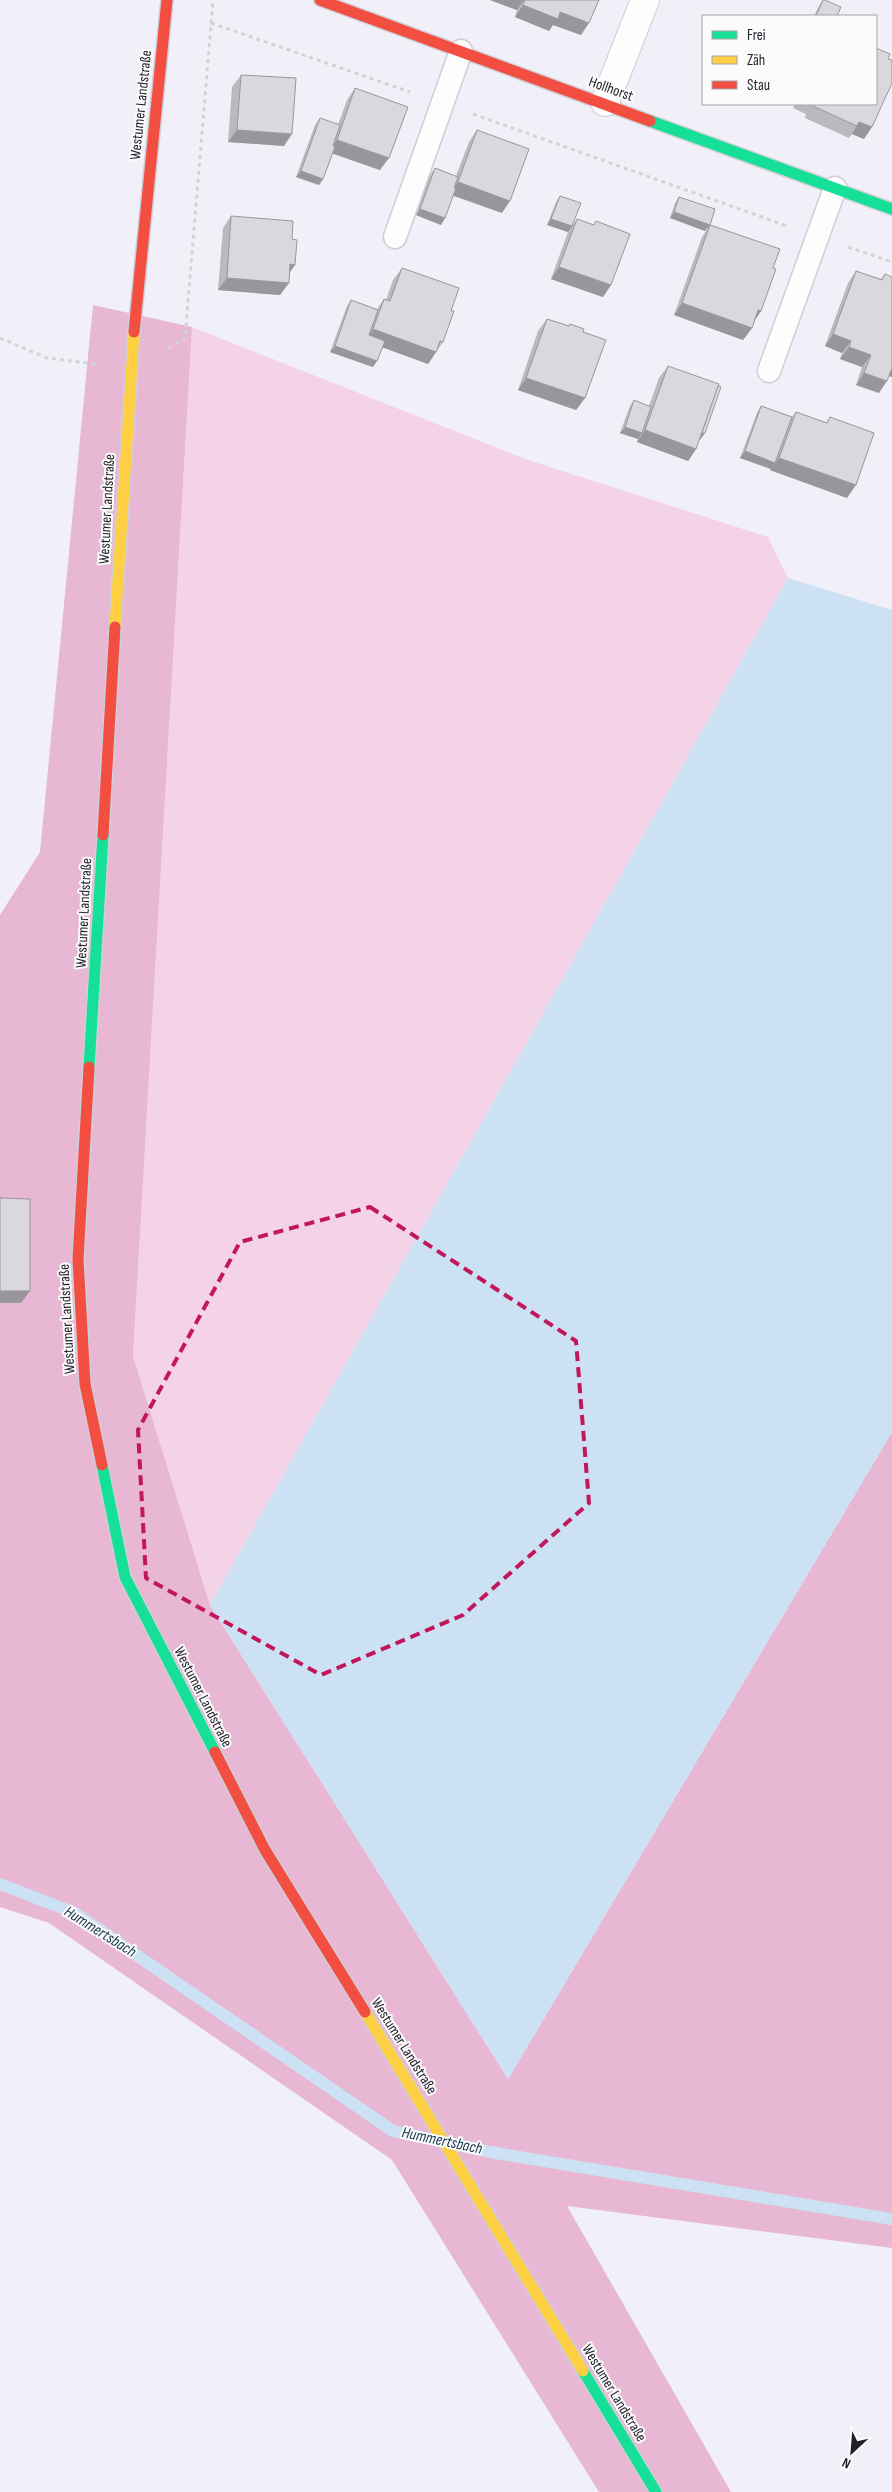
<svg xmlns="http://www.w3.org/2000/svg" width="892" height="2492" viewBox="0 0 892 2492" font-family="'Sofia Sans Condensed',sans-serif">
	<rect width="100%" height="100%" fill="#f1f0f8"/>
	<polygon fill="#f4d3e6" points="192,327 525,459 768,537 788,578 210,1605 133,1356"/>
	<polygon fill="#e7b7d3" points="93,305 192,327 133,1356 210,1605 508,2079 892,1432 892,2248 567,2206 731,2492 599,2492 392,2160 49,1923 0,1907 0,915 40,852"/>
	<polygon fill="#cde1f4" points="788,578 892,610 892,1432 508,2079 210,1605"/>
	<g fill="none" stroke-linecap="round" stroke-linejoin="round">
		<polyline stroke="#cde1f4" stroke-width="12" points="0,1884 75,1913 393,2131 490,2152 892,2219"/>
		<defs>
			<g id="lane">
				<polyline points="395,237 461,51"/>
				<polyline points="769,371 835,188"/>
			</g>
			<polyline id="street" points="605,102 645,0"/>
			<g id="fast">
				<polyline points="650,121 892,209"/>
				<polyline points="89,1067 103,835"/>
				<polyline points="102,1465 125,1577 215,1752"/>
				<polyline points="583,2371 656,2492"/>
			</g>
			<g id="slow">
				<polyline points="115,627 134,332"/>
				<polyline points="365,2012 583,2371"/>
			</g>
			<g id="jam">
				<polyline points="320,0 650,121"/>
				<polyline points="134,332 167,0"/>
				<polyline points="103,835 115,627"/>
				<polyline points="89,1067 78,1259 85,1384 102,1465"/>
				<polyline points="215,1752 265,1850 365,2012"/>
			</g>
		</defs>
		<use href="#lane" stroke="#cfced6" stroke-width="25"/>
		<use href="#street" stroke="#cfced6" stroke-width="30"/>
		<use href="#fast" stroke="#cfced6" stroke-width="14"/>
		<use href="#slow" stroke="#cfced6" stroke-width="14"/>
		<use href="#jam" stroke="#cfced6" stroke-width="14"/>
		<g stroke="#d3d3d5" stroke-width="3" stroke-dasharray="4 4" stroke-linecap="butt">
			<polyline points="211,23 410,92"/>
			<polyline points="473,114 787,226"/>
			<polyline points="848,247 892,262"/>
			<polyline points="0,338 47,358 95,364"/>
			<polyline points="168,348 185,339 213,0"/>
		</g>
		<use href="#lane" stroke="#fdfdfe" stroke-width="22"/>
		<use href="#street" stroke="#fdfdfe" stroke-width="28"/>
		<use href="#fast" stroke="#16e098" stroke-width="11"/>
		<use href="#slow" stroke="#ffcf43" stroke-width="11"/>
		<use href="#jam" stroke="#f24e42" stroke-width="11"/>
	</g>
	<g fill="#bbb9bf">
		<polygon points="490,0 599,0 581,35 553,25 549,31 515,17 517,10"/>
		<polygon points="823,0 837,16 814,16 819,6"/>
		<polygon points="241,75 284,146 228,142 232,87"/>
		<polygon points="355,88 380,170 332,153 323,179 319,185 296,177 315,125 320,118 338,125 347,100"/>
		<polygon points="795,104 876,104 864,139 852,134 849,138 805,118 806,114 793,108"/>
		<polygon points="477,130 502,213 453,196 445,218 441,225 416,215 430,175 435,168 456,176 469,142"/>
		<polygon points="560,196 572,226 577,219 593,225 596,221 611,285 603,297 551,279 568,232 547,225 556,202"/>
		<polygon points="679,197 710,225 705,231 670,218 675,203"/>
		<polygon points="231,216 292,239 295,265 289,273 280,295 218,290 223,228"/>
		<polygon points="710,225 773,268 761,311 755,320 752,328 743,340 674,315 702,237"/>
		<polygon points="402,268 451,311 443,342 428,364 382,347 373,367 330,352 347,306 351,300 377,309 384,299 386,300 393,280"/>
		<polygon points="856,271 881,279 885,274 892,377 889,376 879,393 856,385 862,367 840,359 842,353 825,346 848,283"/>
		<polygon points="547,319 568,326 570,324 583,332 585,398 576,410 518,390 538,331"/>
		<polygon points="668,366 700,440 699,440 696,449 688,461 637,442 638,439 620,433 630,406 634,400 649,406 659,378"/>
		<polygon points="761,406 792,417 796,412 826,423 830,417 847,498 770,470 771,469 740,458 757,413"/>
	</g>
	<g fill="#99969b">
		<polygon points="490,0 524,0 517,10"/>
		<polygon points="523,5 560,12 589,23 581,35 553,25 549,31 515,17"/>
		<polygon points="859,122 872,127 864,139 852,134"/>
		<polygon points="237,130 292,134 284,146 228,142"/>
		<polygon points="337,140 389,158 380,170 328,152"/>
		<polygon points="301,171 323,179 319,185 296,177"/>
		<polygon points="458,182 510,201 502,213 450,194"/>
		<polygon points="420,209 445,218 441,225 416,215"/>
		<polygon points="674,212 710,225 705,231 670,218"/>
		<polygon points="551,219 572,226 568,232 547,225"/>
		<polygon points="290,264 295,265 286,277"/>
		<polygon points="559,267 611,285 603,297 551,279"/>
		<polygon points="227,278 289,283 280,295 218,290"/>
		<polygon points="682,303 752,328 743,340 674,315"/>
		<polygon points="758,310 761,311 753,323"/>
		<polygon points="373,329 436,352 428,364 365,341"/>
		<polygon points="833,334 851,341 842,353 825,346"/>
		<polygon points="335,346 377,361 373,367 330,352"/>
		<polygon points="849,347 871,355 862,367 840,359"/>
		<polygon points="892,366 892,377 885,375"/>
		<polygon points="864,373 887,381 879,393 856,385"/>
		<polygon points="526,378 585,398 576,410 518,390"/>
		<polygon points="625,427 642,433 638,439 620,433"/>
		<polygon points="645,430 696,449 688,461 637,442"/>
		<polygon points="700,432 705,433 700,440 696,438"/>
		<polygon points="745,451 775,463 771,469 740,458"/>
		<polygon points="779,458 856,485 847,498 770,470"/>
		<polygon points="0,1291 30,1291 21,1303 0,1303"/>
	</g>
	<g fill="#dad7de" stroke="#99969b">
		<polygon points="525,0 599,0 589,23 560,12 558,19 523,5"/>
		<polygon points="823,0 825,0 841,7 837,16 816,16"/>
		<polygon points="876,48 890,54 888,59 892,60 892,83 872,127 859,122 857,126 813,106 814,104 876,104"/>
		<polygon points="241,75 296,78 292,134 237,130"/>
		<polygon points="355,88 408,107 389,158 337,140"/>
		<polygon points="320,118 340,125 333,146 335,147 323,179 301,171"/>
		<polygon points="477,130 529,149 510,201 458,182"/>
		<polygon points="435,168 458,177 454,188 456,188 445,218 420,209"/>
		<polygon points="560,196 581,203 572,226 551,219"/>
		<polygon points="679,197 715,209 710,225 674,212"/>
		<polygon points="231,216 293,221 292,239 297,240 295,265 290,264 289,283 227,278"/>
		<polygon points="577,219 594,225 596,221 630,234 611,285 559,267"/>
		<polygon points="710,225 780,249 773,268 776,269 761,311 758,310 752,328 682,303"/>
		<polygon points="402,268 459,288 451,311 454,311 443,342 440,341 436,352 373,329 384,299 390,301"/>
		<polygon points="856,271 882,280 885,274 892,277 892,368 887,381 864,373 871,355 849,347 851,341 833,334"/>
		<polygon points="351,300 378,310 369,335 385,341 377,361 335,346"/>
		<polygon points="547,319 569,326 570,324 584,329 583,332 606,340 585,398 526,378"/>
		<polygon points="668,366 719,384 696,449 645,430"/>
		<polygon points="718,386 721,387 705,433 702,433"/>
		<polygon points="634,400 651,407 642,433 625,427"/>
		<polygon points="761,406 792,417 775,463 745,451"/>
		<polygon points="796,412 827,423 830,417 874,433 856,485 779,458"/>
		<polygon points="0,1198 30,1199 30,1291 0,1291"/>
	</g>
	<path fill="none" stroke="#c2185b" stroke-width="4" stroke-dasharray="10 6" stroke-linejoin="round" d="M 370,1207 L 576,1341 L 589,1503 L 463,1615 L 321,1675 L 146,1578 L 138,1430 L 240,1242 Z"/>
	<g text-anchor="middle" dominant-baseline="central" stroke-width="4" stroke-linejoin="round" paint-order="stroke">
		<g font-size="15" fill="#201e27" stroke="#fbfbfb">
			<text transform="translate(611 89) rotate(20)">Hollhorst</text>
			<text transform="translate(141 105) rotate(-84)">Westumer Landstraße</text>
			<text transform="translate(107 509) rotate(-87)">Westumer Landstraße</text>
			<text transform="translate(84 913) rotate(-87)">Westumer Landstraße</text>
			<text transform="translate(67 1319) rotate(-93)">Westumer Landstraße</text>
			<text transform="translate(203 1697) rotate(63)">Westumer Landstraße</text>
			<text transform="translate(404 2046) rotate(58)">Westumer Landstraße</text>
			<text transform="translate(614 2393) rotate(59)">Westumer Landstraße</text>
		</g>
		<g font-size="16" font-style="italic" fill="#173851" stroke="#fbfbfb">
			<text transform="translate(100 1932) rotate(32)">Hummertsbach</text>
			<text transform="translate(442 2141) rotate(12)">Hummertsbach</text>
		</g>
	</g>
	<rect x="702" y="15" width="175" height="90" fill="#fbfbfb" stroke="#a3a3a6"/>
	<rect x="712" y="31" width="25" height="8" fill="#16e098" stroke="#a3a3a6"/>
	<text x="747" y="40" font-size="15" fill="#201e27">Frei</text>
	<rect x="712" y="56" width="25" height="8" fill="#ffcf43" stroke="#a3a3a6"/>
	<text x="747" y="65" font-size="15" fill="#201e27">Zäh</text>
	<rect x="712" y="81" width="25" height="8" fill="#f24e42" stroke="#a3a3a6"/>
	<text x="747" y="90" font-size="15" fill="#201e27">Stau</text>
	<g transform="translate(852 2452) rotate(206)" stroke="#fbfbfb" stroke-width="4" paint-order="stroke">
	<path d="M0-4L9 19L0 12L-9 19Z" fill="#201e27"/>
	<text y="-8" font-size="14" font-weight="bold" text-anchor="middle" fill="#201e27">N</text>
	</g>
</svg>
